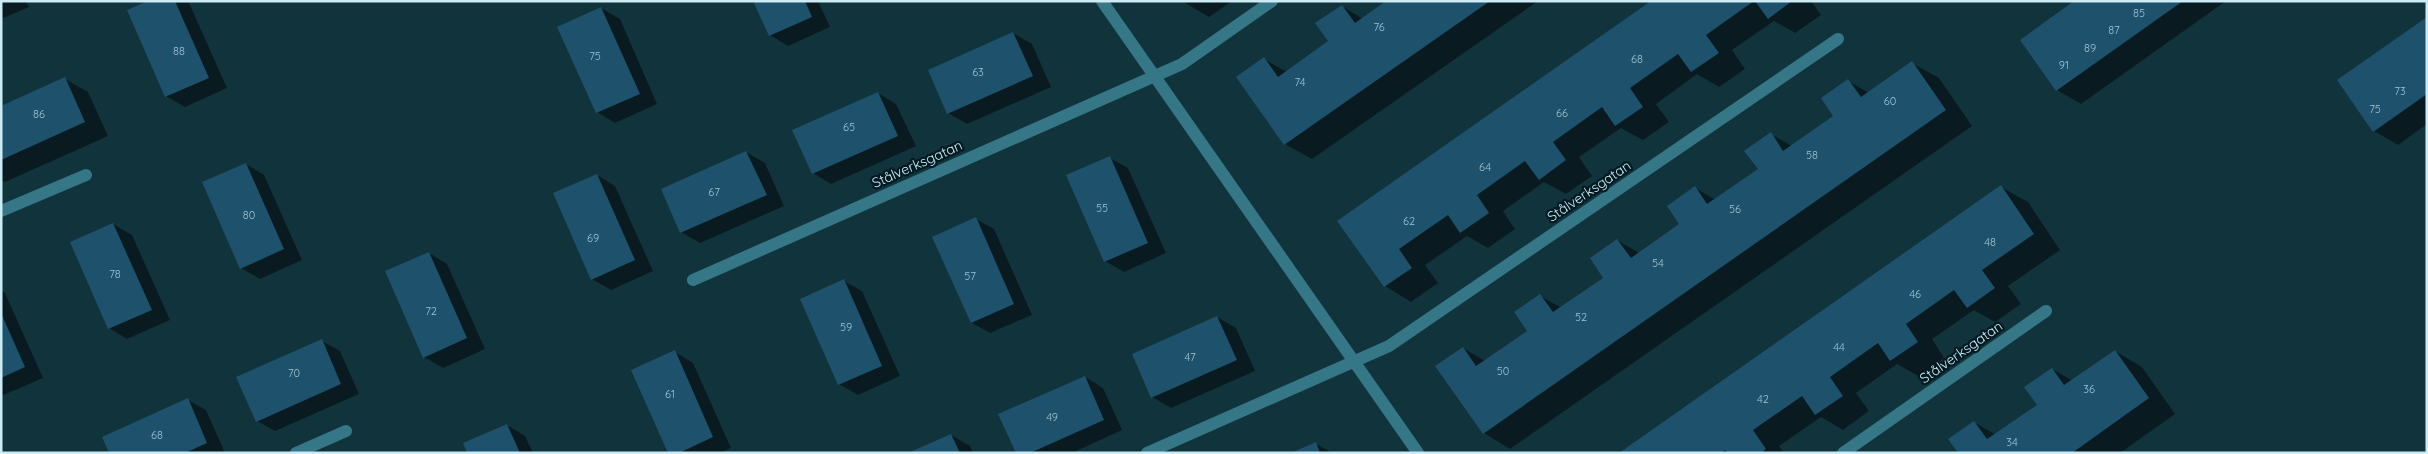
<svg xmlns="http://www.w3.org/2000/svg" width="2428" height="454" viewBox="0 0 2428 454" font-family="Quicksand,sans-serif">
	<rect width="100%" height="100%" fill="#11343c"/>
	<g fill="#0007">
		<polygon points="1,1 26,1 29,7 1,19"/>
		<polygon points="151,1 189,3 227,88 185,107 166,96"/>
		<polygon points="755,1 818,1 830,27 788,46 770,35"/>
		<polygon points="1182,1 1232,1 1209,17"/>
		<polygon points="1388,1 1538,1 1312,159 1285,144 1264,59 1287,72 1330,42 1342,6 1363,19"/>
		<polygon points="1653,1 1811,1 1821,15 1795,33 1774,21 1732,50 1745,69 1719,87 1697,74 1656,104 1669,122 1643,140 1621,128 1579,157 1592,176 1566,194 1544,182 1503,211 1515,229 1488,248 1467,236 1425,265 1438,283 1411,302 1385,286 1338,221"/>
		<polygon points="2076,1 2226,1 2081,104 2057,90"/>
		<polygon points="601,8 620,19 657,104 615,123 597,112"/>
		<polygon points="2427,18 2427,124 2398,145 2374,131"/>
		<polygon points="1013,33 1032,44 1051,87 967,124 948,113"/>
		<polygon points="1912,63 1939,78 1972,126 1510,449 1484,433 1463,348 1485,361 1529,331 1540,296 1562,308 1605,278 1617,240 1639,253 1681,224 1695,188 1716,200 1759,169 1771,134 1792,146 1835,116 1848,81 1869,93"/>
		<polygon points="65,79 88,92 108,136 5,182 1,180 1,107"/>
		<polygon points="878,93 896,104 916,146 831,184 813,173"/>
		<polygon points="746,152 765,163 784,206 700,243 681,232"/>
		<polygon points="1110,158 1128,168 1166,253 1124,272 1105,261"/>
		<polygon points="246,164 264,175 302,260 260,279 241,268"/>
		<polygon points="597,175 615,186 653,271 611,290 592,279"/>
		<polygon points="2001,187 2028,202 2060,250 2008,286 2021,304 1995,322 1974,310 1932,339 1944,358 1918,376 1897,364 1856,393 1869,411 1843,430 1821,417 1779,446 1784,453 1621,453"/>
		<polygon points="976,219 994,229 1032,315 990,333 972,323"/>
		<polygon points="113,224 132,235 170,320 127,339 109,328"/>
		<polygon points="429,253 447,264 485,349 443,368 424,357"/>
		<polygon points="844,281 862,291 900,376 858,395 839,384"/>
		<polygon points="1,290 5,293 43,378 1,396"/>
		<polygon points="1217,317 1236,328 1255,371 1171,408 1152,397"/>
		<polygon points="322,341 340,351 359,394 275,431 257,421"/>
		<polygon points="2115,351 2142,367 2175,414 2120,453 1959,453 1974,422 1996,435 2038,405 2052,369 2073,381"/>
		<polygon points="675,352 693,363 731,448 720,453 669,453"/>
		<polygon points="1085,377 1103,388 1122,430 1072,453 1017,453"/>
		<polygon points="188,400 206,410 225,453 110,453"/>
		<polygon points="507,425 525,436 533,453 469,453"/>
		<polygon points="951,435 970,446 973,453 912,453"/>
		<polygon points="1315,443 1332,453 1294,453"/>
	</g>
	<g fill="#1e516c">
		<polygon points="148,1 175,1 209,78 165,97 127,10"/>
		<polygon points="753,1 805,1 812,17 769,36"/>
		<polygon points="1386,1 1490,1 1284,145 1236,77 1264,57 1278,77 1328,41 1315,23 1342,5 1355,23"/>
		<polygon points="1651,1 1754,1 1706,35 1719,53 1691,72 1678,54 1630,88 1643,107 1615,126 1602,107 1553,142 1566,160 1539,180 1525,161 1477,195 1489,213 1460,233 1448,215 1399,249 1412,268 1384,287 1337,221"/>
		<polygon points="1755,1 1792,1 1768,19"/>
		<polygon points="2074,1 2183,1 2056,91 2020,40"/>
		<polygon points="601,7 640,94 596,113 557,27"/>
		<polygon points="2427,17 2427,94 2373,132 2337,80"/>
		<polygon points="1013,32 1033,76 947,114 928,70"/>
		<polygon points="1912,61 1946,110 1483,434 1435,366 1463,347 1476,366 1527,331 1514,312 1540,294 1553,312 1603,278 1590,258 1617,239 1631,258 1679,224 1667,206 1695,186 1707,204 1758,169 1744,151 1771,132 1783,151 1833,116 1821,98 1848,79 1861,97"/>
		<polygon points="65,77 85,122 1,160 1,106"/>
		<polygon points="878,92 898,136 812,174 792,130"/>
		<polygon points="746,151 767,195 680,233 661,189"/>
		<polygon points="1110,156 1148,243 1104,262 1066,175"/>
		<polygon points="246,163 284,249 240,269 202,182"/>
		<polygon points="597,174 635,260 591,280 553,193"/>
		<polygon points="2001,185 2034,234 1982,270 1995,288 1967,308 1954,290 1906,324 1918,342 1890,361 1878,343 1830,377 1843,396 1815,415 1802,396 1753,430 1766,449 1761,453 1727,453 1725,450 1721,453 1619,453"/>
		<polygon points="976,217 1014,304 971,323 932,237"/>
		<polygon points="113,223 152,310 108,329 70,242"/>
		<polygon points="429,252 467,338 423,358 385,271"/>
		<polygon points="844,279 882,366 838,385 800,299"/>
		<polygon points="1,313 25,367 1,378"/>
		<polygon points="1217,316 1237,360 1151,398 1132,354"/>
		<polygon points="322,339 341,384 256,422 236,377"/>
		<polygon points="675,350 713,437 679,453 668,453 631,370"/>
		<polygon points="2115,350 2149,398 2072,453 1958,453 1948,439 1974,421 1987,439 2037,405 2024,387 2052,368 2064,385"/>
		<polygon points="1085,376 1104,420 1030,453 1016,453 998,414"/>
		<polygon points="188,398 207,443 185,453 109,453 102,437"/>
		<polygon points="507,424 520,453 467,453 463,443"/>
		<polygon points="951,434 960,453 908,453"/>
		<polygon points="1316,442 1320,453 1291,453"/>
	</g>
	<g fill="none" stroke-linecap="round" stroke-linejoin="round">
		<g stroke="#367787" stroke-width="12">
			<polyline points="1102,1 1418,453"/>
			<polyline points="1,211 86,175"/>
			<polyline points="693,280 1182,64 1272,1"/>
			<polyline points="296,453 346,431"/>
			<polyline points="1147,453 1389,346 1838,39"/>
			<polyline points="1843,453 2046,311"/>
		</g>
	</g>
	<g text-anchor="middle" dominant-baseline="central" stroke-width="4.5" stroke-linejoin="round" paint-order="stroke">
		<g font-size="11" fill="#a0c4d2">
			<text x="2139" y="13">85</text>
			<text x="1379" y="27">76</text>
			<text x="2114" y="30">87</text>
			<text x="2090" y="48">89</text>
			<text x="179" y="51">88</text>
			<text x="595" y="56">75</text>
			<text x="1637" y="59">68</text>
			<text x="2064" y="65">91</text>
			<text x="978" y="72">63</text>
			<text x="1300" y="82">74</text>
			<text x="2400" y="91">73</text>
			<text x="1890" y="101">60</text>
			<text x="2375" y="109">75</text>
			<text x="1562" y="113">66</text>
			<text x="39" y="114">86</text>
			<text x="849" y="127">65</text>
			<text x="1812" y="155">58</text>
			<text x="1485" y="167">64</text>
			<text x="714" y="192">67</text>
			<text x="1102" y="208">55</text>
			<text x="1735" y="209">56</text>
			<text x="249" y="215">80</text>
			<text x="1409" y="221">62</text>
			<text x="593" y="238">69</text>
			<text x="1990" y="242">48</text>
			<text x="1658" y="263">54</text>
			<text x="115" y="274">78</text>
			<text x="970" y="276">57</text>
			<text x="1915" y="294">46</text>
			<text x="431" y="311">72</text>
			<text x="1581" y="317">52</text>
			<text x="846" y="327">59</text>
			<text x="1839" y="347">44</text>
			<text x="1190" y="357">47</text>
			<text x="1503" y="371">50</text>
			<text x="294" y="373">70</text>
			<text x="2089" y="389">36</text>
			<text x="670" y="394">61</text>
			<text x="1763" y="399">42</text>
			<text x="1052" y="417">49</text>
			<text x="157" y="435">68</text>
			<text x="2012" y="442">34</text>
		</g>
		<g font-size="14" fill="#ccebf4" stroke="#011a21">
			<text transform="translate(917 164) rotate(-24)">Stålverksgatan</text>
			<text transform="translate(1589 191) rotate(-34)">Stålverksgatan</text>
			<text transform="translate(1961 352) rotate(-35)">Stålverksgatan</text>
		</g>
	</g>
	<rect width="2428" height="454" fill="none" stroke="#ccebf4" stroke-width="5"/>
</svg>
